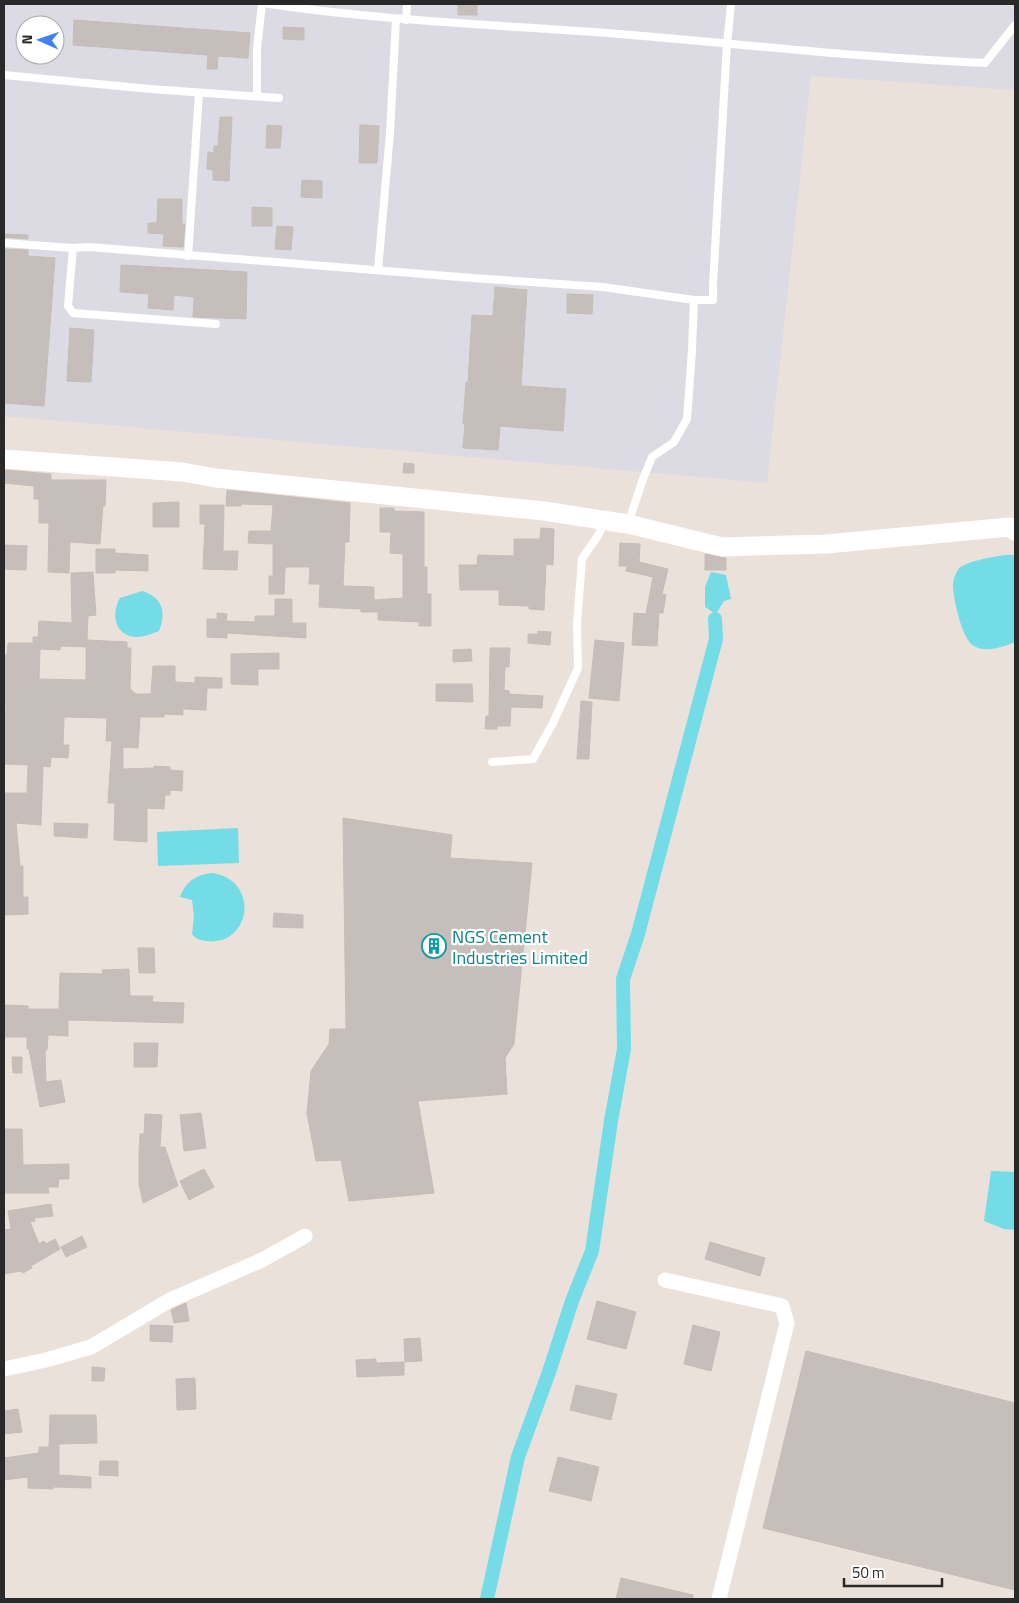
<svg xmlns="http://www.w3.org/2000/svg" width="1019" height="1603" viewBox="0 0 1019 1603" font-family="'Titillium Web',sans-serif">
	<rect width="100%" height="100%" fill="#eae1db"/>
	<path fill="#dcdbe3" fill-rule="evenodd" d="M 4,4 L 1015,4 L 1015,90 L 811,76 L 767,483 L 4,416 ZM 25,25 L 55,25 L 55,55 L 25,55 Z"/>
	<g fill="#73dce7">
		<path d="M 1005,555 L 1015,555 L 1015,642 C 1004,647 985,653 974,646 C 962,640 953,598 953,585 C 953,581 955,574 958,570 C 964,561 993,557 1005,555 Z"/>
		<polygon points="711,572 726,575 731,599 724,601 716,614 705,607 705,587"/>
		<path d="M 142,591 C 162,597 167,612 159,631 C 151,634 144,637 136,637 C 114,635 111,614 120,598 Z"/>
		<polygon points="238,828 239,863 158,866 157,832"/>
		<path d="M 212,873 C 261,880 251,947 206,941 C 200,940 196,939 192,934 L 194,917 L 192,900 L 180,897 C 186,881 196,875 212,873 Z"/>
		<polygon points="991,1171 1015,1172 1015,1230 1004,1229 984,1221"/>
	</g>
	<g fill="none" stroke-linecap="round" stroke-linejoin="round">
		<polyline stroke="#73dce7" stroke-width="14" points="487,1599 518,1457 549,1372 572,1301 592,1251 611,1121 624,1049 623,979 638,934 716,639 715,619"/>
	</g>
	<g fill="#c6bebb" stroke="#c5bdb5" fill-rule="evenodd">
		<rect x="458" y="4" width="19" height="11"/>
		<polygon points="74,20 250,33 248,58 218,56 217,69 207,69 208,55 73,45"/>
		<polygon points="283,27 304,28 304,40 283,39"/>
		<polygon points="220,117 232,117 229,181 213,180 213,170 207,169 208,152 214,153 214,146 218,146"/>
		<polygon points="267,125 282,126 280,148 266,148"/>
		<polygon points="360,125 379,126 377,163 359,163"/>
		<polygon points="302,180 322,181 322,198 301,197"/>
		<polygon points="158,199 182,199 182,224 185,224 183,247 163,246 164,234 148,233 148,223 157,223"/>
		<polygon points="252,207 272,208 272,226 252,226"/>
		<polygon points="277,226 293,227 291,250 275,249"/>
		<polygon points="4,234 28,235 28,239 4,237"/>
		<polygon points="4,249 28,250 28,256 55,258 44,406 4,403"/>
		<polygon points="121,265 247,272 246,319 193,317 194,297 174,295 173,310 148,308 149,294 120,292"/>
		<polygon points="495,287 527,290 521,386 566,389 563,431 500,426 498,450 463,448 465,424 463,424 466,382 468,383 472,315 493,316"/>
		<polygon points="567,294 593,295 592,314 567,313"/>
		<polygon points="70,328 94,330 91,382 67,381"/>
		<polygon points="404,463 414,464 414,473 403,473"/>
		<polygon points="5,470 51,474 51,480 106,480 105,506 103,505 100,544 70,542 69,573 48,572 49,523 39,523 39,499 34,499 34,486 4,483"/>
		<polygon points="227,490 350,503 349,542 345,542 343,586 374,587 374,600 403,598 403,554 390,553 391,532 380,532 380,508 394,508 394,511 424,512 424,567 427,567 427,594 431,594 431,626 419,626 419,622 378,620 378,612 361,612 361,609 319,607 320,584 309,584 310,567 286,567 286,568 285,568 284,594 269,594 269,576 273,576 273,544 248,543 249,531 271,531 273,505 241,504 241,506 226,506"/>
		<polygon points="179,502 179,527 153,527 153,503"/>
		<polygon points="200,505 224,505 223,551 238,551 237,570 203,569 205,524 200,524"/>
		<polygon points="541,528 554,529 553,565 546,564 544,610 529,609 529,606 499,605 499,590 460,590 459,565 477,565 478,555 514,556 514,539 540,539"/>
		<polygon points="620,543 640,544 639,562 668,569 662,594 666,595 663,613 659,613 657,646 632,645 634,613 646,614 653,577 626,571 627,566 619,566"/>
		<polygon points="4,545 27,546 26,570 4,569"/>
		<polygon points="96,549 115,549 115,553 148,555 148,571 115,570 115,573 96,573"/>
		<polygon points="705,554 726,558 726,570 705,570"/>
		<path d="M 93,572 L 96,615 L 88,616 L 87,640 L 127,642 L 127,648 L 131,648 L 130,689 L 136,694 L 151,694 L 153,666 L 175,666 L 175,682 L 195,683 L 195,677 L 222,678 L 222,688 L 207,688 L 206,710 L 183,709 L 183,715 L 164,714 L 164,717 L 140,717 L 138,748 L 123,747 L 123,769 L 154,768 L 154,766 L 170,767 L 170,770 L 183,771 L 182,791 L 170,790 L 170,795 L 165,795 L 164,809 L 147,808 L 147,842 L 114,840 L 115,803 L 108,803 L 112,741 L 106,741 L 107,718 L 64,717 L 63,745 L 69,745 L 68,758 L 51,757 L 50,767 L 43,766 L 41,825 L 16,823 L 20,866 L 23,866 L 23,897 L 28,897 L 28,914 L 5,915 L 4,882 L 4,793 L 27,793 L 28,765 L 4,764 L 6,704 L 4,704 L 4,655 L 7,655 L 8,643 L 33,643 L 33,637 L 38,637 L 39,621 L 72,623 L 71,573 ZM 61,646 L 86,647 L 86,680 L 39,679 L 40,649 L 60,650 Z"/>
		<polygon points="275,599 292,599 292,623 306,623 306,638 227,633 227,638 207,637 207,619 217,619 217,613 227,614 226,621 255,622 255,616 275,616"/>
		<polygon points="538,631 551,632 550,645 528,643 528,634 538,634"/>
		<polygon points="595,640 624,643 619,701 589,698"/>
		<polygon points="490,648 510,648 509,667 505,667 504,690 509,691 509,694 543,696 542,708 511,707 510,726 497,726 497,729 485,729 486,716 489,716"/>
		<polygon points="471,649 472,661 453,662 453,650"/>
		<polygon points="279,653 279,669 258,669 258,685 231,684 231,654"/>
		<polygon points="436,684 472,684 473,702 436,701"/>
		<polygon points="581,701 592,702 589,759 577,759"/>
		<polygon points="343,818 452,835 450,858 532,863 514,1044 505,1058 507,1094 418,1101 434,1193 349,1201 341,1160 316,1161 307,1113 311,1071 329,1044 330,1029 346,1029"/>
		<polygon points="54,823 88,824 87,838 54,836"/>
		<polygon points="274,913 303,915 303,928 273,927"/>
		<polygon points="138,948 154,948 155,973 139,973"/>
		<polygon points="129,969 130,996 153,996 152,1002 184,1003 183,1023 68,1020 68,1036 48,1035 47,1050 45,1050 46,1082 61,1080 65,1102 40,1107 29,1049 27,1049 27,1037 5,1037 5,1005 28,1006 28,1009 59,1009 60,973 103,974 102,970"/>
		<polygon points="134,1043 158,1043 157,1067 134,1067"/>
		<polygon points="12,1057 22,1057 22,1073 13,1073"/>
		<polygon points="201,1113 206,1148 184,1151 180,1115"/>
		<polygon points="145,1114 162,1115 160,1147 165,1147 178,1186 143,1203 139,1184 139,1152 140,1134 144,1134"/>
		<polygon points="4,1129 22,1129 23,1165 69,1164 69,1179 59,1179 58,1187 48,1187 49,1193 4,1193"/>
		<polygon points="204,1169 214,1187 189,1200 180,1181"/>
		<polygon points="51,1204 53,1216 34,1218 35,1221 30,1222 39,1244 44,1241 46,1244 55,1239 60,1249 31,1266 32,1268 23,1273 21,1271 4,1274 4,1230 11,1229 8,1211"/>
		<polygon points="82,1236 87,1247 66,1257 61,1247"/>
		<polygon points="710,1242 765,1258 760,1276 705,1259"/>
		<polygon points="597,1301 636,1312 626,1349 587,1339"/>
		<polygon points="186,1303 189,1321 174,1323 171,1310"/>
		<polygon points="150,1325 173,1326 172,1342 150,1341"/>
		<polygon points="693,1325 720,1332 711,1371 684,1364"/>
		<polygon points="420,1338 422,1361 405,1362 404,1339"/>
		<polygon points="806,1351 1015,1403 1015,1590 763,1528"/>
		<polygon points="376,1359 376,1363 404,1362 404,1375 357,1377 356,1360"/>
		<polygon points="92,1367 105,1368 104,1381 92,1381"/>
		<polygon points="195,1378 196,1409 177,1410 176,1379"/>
		<polygon points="576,1385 617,1394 611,1420 570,1410"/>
		<polygon points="18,1409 22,1432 4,1434 4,1411"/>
		<polygon points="50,1415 96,1415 97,1443 59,1444 59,1475 91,1477 91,1488 53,1487 53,1489 28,1488 28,1477 4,1480 4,1458 39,1453 39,1447 49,1447"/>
		<polygon points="558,1457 599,1467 591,1501 549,1491"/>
		<polygon points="100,1461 118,1461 118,1476 99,1475"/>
		<polygon points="621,1578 693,1595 693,1599 616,1599"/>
	</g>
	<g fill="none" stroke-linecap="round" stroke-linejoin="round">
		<g stroke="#fff" stroke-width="8">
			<path d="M 269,4 C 385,21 502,25 619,34 C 741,44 863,58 985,63 L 1015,25"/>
			<polyline points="406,20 407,4"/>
			<polyline points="4,75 150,89 279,98"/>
			<polyline points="257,96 257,48 262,4"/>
			<polyline points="4,243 73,248"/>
			<polyline points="188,256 199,93"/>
			<polyline points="378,270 390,133 396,19"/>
			<polyline points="216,324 73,313 68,306 73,248 89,247 472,278 603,287 694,300 713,300 713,283 727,44 731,4"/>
			<polyline points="628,524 643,479 652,457 674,442 687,419 692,350 694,300"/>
			<polyline points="492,762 533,759 553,723 578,668 577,623 582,559 599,534 604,521"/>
		</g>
		<g stroke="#fff" stroke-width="15">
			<polyline points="665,1280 782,1306 787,1323 719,1599"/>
			<polyline points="4,1369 46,1360 91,1347 170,1300 262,1260 305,1236"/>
		</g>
		<polyline stroke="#fff" stroke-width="19" points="4,459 182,472 216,478 544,511 628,524 722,547 826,544 1010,527 1015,531"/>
	</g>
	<defs>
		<symbol id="building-ring" viewBox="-11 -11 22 22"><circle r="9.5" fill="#fff" stroke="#0f9aa8" stroke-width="1.5"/><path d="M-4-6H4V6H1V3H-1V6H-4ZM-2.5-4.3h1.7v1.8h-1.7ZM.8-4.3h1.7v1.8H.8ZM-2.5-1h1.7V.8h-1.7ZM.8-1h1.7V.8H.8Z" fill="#0f9aa8"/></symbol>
	</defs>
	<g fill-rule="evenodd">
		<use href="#building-ring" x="420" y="932" width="28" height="28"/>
	</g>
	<g text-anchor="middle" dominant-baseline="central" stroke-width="4.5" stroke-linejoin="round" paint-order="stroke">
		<g font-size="18" fill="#0d838f" stroke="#fff" text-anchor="start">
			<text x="452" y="936">NGS Cement<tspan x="452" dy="21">Industries Limited</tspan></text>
		</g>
	</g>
	<rect width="1019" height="1603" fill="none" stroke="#292929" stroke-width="10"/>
	<g transform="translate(40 40) rotate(272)"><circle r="24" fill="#ffffff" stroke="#a9a9a9"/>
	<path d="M0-4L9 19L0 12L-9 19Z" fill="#4381ef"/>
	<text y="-8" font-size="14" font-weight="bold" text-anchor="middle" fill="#292929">N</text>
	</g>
	<path d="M844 1578v8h98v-8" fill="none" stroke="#292929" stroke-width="2.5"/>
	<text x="852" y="1578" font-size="15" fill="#292929" stroke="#ffffff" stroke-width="4" paint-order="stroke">50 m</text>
</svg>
